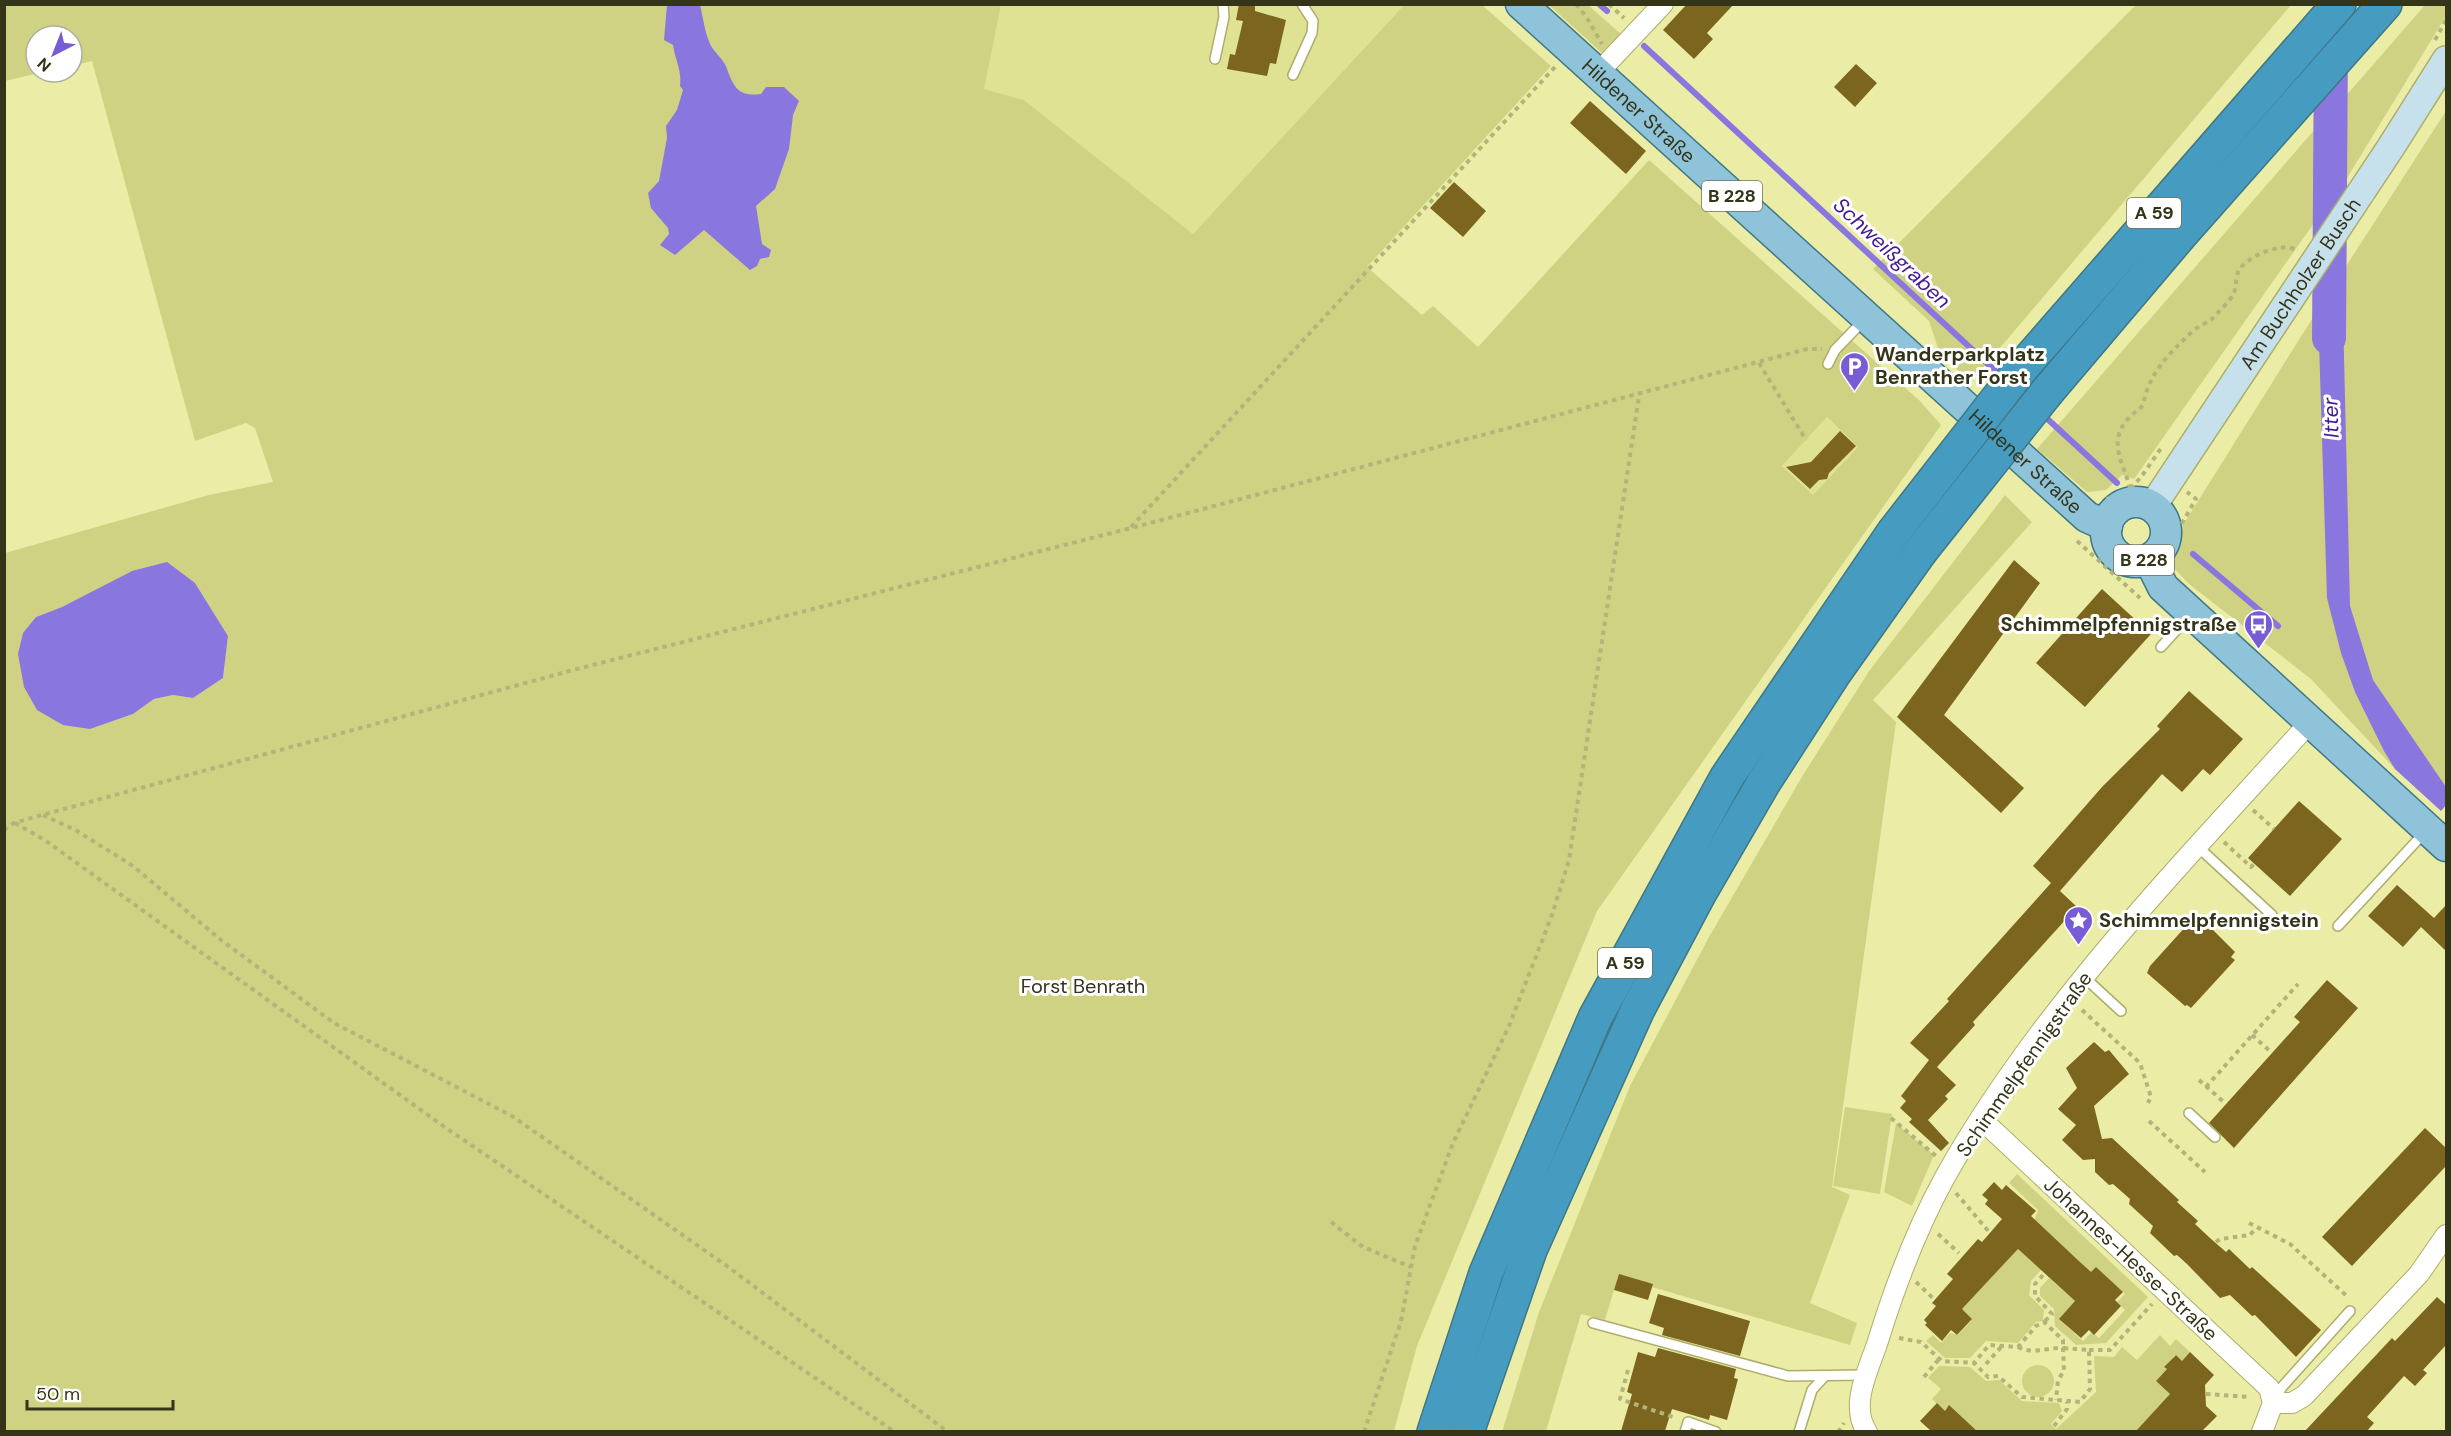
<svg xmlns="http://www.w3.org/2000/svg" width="2451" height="1436" viewBox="0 0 2451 1436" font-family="'DM Sans',sans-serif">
	<rect width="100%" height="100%" fill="#ebeda6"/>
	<g fill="#e0e293">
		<polygon points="1001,5 1404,5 1193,234 1024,100 983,89"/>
		<polygon points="1827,417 1859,447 1813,495 1782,466"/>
	</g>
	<g fill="#d0d283" fill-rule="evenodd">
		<path d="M 4,5 L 1001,5 L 984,89 L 1024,100 L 1193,234 L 1404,5 L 1482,5 L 1551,66 L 1367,267 L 1422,315 L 1433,306 L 1478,347 L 1649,160 L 1920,401 L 1941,425 L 1597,911 L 1417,1346 L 1394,1431 L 5,1431 L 5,553 L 209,495 L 273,482 L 255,428 L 246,423 L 195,441 L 92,61 L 72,66 L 72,36 L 36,36 L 36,72 L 43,72 L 5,81 ZM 1827,417 L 1858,447 L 1813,495 L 1782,466 ZM 132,571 L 195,583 L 228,636 L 223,678 L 193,698 L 173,695 L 154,699 L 133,714 L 90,729 L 36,617 L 62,607 Z"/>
		<polygon points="1549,5 1588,5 1621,34 1602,53"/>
		<polygon points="2136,5 2291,5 1971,382 1940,354 1929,321 1873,269"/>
		<polygon points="2425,5 2446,5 2446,16 2344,183 2338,105"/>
		<polygon points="2446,111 2446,800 2436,804 2395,769 2311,679 2189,584 2173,567 2168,549 2305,330"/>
		<polygon points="2323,120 2326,206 2134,479 2122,475 2106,490 2087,492 2037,449"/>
		<polygon points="2005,495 2032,522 1873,700 1896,722 1832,1187 1850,1195 1810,1303 1857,1323 1850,1345 1618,1277 1605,1320 1581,1314 1546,1431 1502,1432 1539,1312 1630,1086 1709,937 1803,775 1869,671"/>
		<polygon points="1845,1107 1892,1114 1880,1194 1833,1186"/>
		<polygon points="1896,1123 1934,1155 1912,1206 1884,1192"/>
		<polygon points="2017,1174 2148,1297 2106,1343 2076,1345 2055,1326 2054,1309 2040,1296 2040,1288 2049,1278 2077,1303 2061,1321 2083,1341 2092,1332 2099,1338 2125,1310 2117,1302 2125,1294 2099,1271 2091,1273 2034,1221 2038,1210 2009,1183"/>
		<polygon points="2018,1249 2041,1270 2031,1281 2029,1295 2044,1310 2043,1321 2036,1322 2018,1343 1986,1341 1970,1358 1945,1358 1926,1341 1933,1335 1941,1343 1950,1333 1958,1335 1971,1321 1958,1308 1961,1305 1964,1307"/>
		<polygon points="2160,1335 2170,1346 2176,1339 2190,1352 2182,1361 2175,1355 2165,1367 2167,1369 2156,1381 2173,1397 2137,1430 1977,1431 1950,1406 1945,1411 1932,1399 1941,1389 1928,1378 1939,1366 1970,1367 1986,1381 1999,1380 2022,1401 2059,1403 2062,1411 2051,1424 2056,1429 2096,1392 2094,1356 2114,1357 2122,1347 2137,1360"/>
		<circle cx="2038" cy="1381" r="16"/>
	</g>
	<g fill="#8976de">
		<path d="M 667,5 L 700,5 C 703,17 705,34 711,46 C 716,54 725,61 727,69 C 734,87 738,97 761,94 L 766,87 L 784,87 L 799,101 L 793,115 L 789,149 L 775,189 L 756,206 L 762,244 L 771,250 L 769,257 L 760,259 L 757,266 L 750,270 L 704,230 L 675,255 L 660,245 L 669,234 L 668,228 L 651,208 L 648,193 L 659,181 L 667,138 L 666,126 L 677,110 L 683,90 L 680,86 C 682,70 675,60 673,45 L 664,40 Z"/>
		<polygon points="2338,105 2344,183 2326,206 2323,120"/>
		<polygon points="2342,272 2350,606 2373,680 2446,787 2446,805 2441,811 2395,769 2384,751 2355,692 2341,653 2327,598 2318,310"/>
		<polygon points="167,562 195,583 228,636 223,678 193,698 173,695 154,699 133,714 90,729 63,725 37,710 24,687 18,654 23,633 36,617 62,607 132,571"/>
	</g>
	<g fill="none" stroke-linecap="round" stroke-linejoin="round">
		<g stroke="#8976de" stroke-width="6">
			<polyline points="1599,4 1607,11"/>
			<polyline points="1644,46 2003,378"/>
			<polyline points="2041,413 2117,483"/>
			<polyline points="2193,554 2278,626"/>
		</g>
		<polyline stroke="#8976de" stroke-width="34" points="2329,338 2331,40"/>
	</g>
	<g fill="#7c651f">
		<polygon points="1239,4 1255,4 1255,11 1286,20 1276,64 1270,63 1267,76 1227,69 1230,54 1235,55 1243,21 1236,20"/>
		<polygon points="1687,4 1734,4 1707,33 1713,39 1694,59 1663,30"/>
		<polygon points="1856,64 1877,83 1855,107 1834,87"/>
		<polygon points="1590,101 1646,151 1626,174 1570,123"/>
		<polygon points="1454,182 1486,211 1463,237 1430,208"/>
		<polygon points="1840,431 1856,446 1829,473 1827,479 1819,480 1810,489 1786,467 1811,462"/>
		<polygon points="2014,560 2040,583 1944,715 2024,788 2001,813 1897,717"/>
		<polygon points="2102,589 2151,634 2085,707 2036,663"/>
		<polygon points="2189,691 2243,739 2210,775 2203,769 2182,792 2162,774 2060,891 2077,907 1973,1022 1975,1025 1937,1067 1956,1085 1945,1096 1948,1099 1928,1120 1949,1143 1941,1151 1909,1122 1912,1119 1900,1108 1906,1101 1901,1096 1929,1060 1910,1043 1949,1001 1947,999 2051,883 2033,866 2102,787 2160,729 2157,726"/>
		<polygon points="2299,801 2342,839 2290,896 2248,858"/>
		<polygon points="2397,885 2434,918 2446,905 2446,951 2421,927 2403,947 2368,916"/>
		<polygon points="2197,914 2235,952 2231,957 2235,960 2191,1008 2187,1005 2185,1006 2147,973 2150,966"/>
		<polygon points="2327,980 2358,1008 2234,1148 2209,1123 2300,1022 2294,1017"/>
		<polygon points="2094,1042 2105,1052 2109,1050 2129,1074 2094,1106 2102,1139 2112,1138 2179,1200 2177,1202 2198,1221 2195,1224 2210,1238 2226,1252 2229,1249 2250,1269 2252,1267 2321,1330 2296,1357 2255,1315 2252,1316 2230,1295 2220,1298 2187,1264 2177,1255 2174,1256 2150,1233 2153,1226 2129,1204 2130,1199 2113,1184 2109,1185 2095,1172 2095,1159 2083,1160 2062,1140 2076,1125 2058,1109 2077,1088 2066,1068"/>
		<polygon points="2425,1128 2446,1148 2446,1166 2352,1266 2322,1237"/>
		<polygon points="1994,1182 2002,1190 2006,1185 2036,1211 2031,1216 2081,1263 2091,1272 2096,1267 2123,1292 2115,1300 2121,1306 2094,1335 2089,1330 2081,1338 2059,1319 2075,1301 2018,1249 1962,1309 1972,1319 1957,1335 1951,1330 1942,1341 1925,1325 1927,1323 1924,1320 1936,1306 1932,1303 1953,1279 1947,1274 1978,1239 1982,1242 2002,1219 1985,1204 1988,1200 1982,1195"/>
		<polygon points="1619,1274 1653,1284 1648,1300 1614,1290"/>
		<polygon points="1658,1294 1750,1321 1740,1356 1662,1335 1664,1328 1649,1323"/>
		<polygon points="2437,1297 2446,1305 2446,1345 2423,1370 2427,1373 2415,1386 2404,1376 2367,1417 2374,1423 2367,1431 2305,1431 2392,1338 2395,1341"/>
		<polygon points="1658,1348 1736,1369 1734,1378 1738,1379 1727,1420 1710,1415 1709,1420 1672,1409 1665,1431 1621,1431 1632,1394 1627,1392 1638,1352 1655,1357"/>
		<polygon points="2190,1352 2214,1375 2205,1385 2206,1406 2217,1416 2202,1431 2136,1431 2170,1394 2156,1381 2167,1369 2164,1367 2176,1355 2182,1361"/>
		<polygon points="1937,1403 1945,1411 1949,1405 1977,1431 1931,1431 1920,1421"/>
	</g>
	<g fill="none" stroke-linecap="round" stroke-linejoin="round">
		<defs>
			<g id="service">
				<polyline points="1215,59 1224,17 1223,4"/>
				<polyline points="1293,75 1312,33 1313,21 1302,4"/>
				<polyline points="1828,364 1835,350 1863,321"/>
				<polyline points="2161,647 2190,615"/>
				<polyline points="2198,847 2272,915"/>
				<polyline points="2338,926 2424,833"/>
				<polyline points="2084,977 2121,1011"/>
				<polyline points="2189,1113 2215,1137"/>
				<polyline points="1593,1323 1788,1376 1865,1375"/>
				<polyline points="2274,1401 2282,1387 2350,1311"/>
				<polyline points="1685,1432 1688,1422 1716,1432"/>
				<polyline points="1799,1432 1812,1390 1824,1377"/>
			</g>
			<g id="minor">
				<polyline points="1597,74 1663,4"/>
				<polyline points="1981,1119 2269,1388 2273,1403 2262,1432"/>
				<polyline points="2273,1403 2292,1403 2304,1396 2419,1274 2446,1235"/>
				<path d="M 1867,1432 C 1849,1405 1869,1369 1878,1341 C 1895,1286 1917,1228 1945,1177 C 2039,1009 2182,864 2311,721"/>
			</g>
			<g id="secondary">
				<path id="s1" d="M 2152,507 L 2391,147 L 2446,60"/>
			</g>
			<g id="primary">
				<path id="s2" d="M 1521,4 L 2087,517 L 2107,526"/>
				<circle cx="2136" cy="532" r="30"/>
				<polyline points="2149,559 2163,587 2446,846"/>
			</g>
			<g id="motorway">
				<polyline points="2020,370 2339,4"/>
				<polyline points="2047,392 2182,233 2385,4"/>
				<polyline points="1434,1432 1486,1273 1595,1018 1727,777 1893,533"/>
				<polyline points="1467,1432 1530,1250 1638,1009 1699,894 1764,782 1835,672 1920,552"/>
			</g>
		</defs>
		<use href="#service" stroke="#acae6a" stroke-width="12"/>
		<use href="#minor" stroke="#acae6a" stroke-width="22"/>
		<use href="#secondary" stroke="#acae6a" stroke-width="30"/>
		<use href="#primary" stroke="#3f7785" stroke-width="33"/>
		<use href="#motorway" stroke="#3f7785" stroke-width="36"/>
		<g stroke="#b2b47a" stroke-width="4" stroke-dasharray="4.5 4.5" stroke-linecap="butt">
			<polyline points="1576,4 1587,18 1602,44"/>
			<polyline points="1609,4 1624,18"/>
			<polyline points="2435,40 2446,20"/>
			<polyline points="1759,363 1806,440"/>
			<path d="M 2130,489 C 2124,462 2106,442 2129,418 C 2133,413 2139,410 2143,405 C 2149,373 2169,353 2194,330 C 2200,325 2208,323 2213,318 C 2219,311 2231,300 2234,293 C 2237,285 2235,278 2239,270 C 2247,257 2282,241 2296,250"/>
			<path d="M 2106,499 C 2133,497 2147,467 2162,447"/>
			<polyline points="1131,527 1555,67"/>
			<polyline points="2077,541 2140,598"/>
			<polyline points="2168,547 2196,499 2187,492"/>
			<polyline points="2253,810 2274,829"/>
			<polyline points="43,815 77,831 133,866 221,940 334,1023 512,1116 727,1266 948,1432"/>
			<polyline points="15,823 46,841 446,1128 895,1432"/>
			<polyline points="4,830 14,823 42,815 573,670 1131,528 1807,349 1822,349"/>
			<polyline points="2224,842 2251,867 2254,864"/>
			<polyline points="2082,1010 2140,1063 2151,1097 2148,1103"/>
			<polyline points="2252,1035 2272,1053"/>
			<polyline points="2199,1080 2226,1104"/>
			<polyline points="2206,1087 2298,984"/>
			<polyline points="1891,1118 1936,1156"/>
			<polyline points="2149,1121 2205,1172"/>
			<polyline points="1956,1193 1990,1233"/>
			<polyline points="1331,1222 1363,1247 1411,1267"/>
			<polyline points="2249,1223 2290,1244 2349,1298"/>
			<polyline points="1938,1234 1959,1253"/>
			<polyline points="2216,1242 2220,1239 2250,1235 2255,1229"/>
			<polyline points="2043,1275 2035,1284 2035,1296 2052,1314 2044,1322"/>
			<polyline points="1916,1282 1935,1300"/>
			<polyline points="1899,1338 1921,1342 1942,1361 1974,1363 1988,1377 1998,1376 2022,1397 2080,1402 2090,1389 2089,1350 2063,1348 2063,1340 2044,1322 2036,1326 2018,1347 1989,1345 1974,1363"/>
			<path d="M 2018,1347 C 2032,1355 2049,1347 2063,1348 L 2064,1371 L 2058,1380 L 2056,1400"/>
			<polyline points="2089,1350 2110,1350 2152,1304"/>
			<polyline points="1986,1364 2002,1346"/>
			<polyline points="1628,1370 1620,1399 1676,1418"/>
			<polyline points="1924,1377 1939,1359"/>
			<polyline points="2206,1394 2250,1397"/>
			<polyline points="2054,1426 2067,1409 2067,1402"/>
			<polyline points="1364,1432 1401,1321 1415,1246 1453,1143 1509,1026 1552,915 1569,860 1639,396"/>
			<polyline points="1838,1432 1844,1423"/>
		</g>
		<use href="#service" stroke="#fff" stroke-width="9"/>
		<use href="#minor" stroke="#fff" stroke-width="20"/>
		<use href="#secondary" stroke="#c7e1ec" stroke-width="27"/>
		<use href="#primary" stroke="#8fc3d9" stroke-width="30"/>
		<use href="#motorway" stroke="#459bc0" stroke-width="33"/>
		<defs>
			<g id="motorway-bridge">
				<polyline points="1893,533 2020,370"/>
				<polyline points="1920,552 2047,392"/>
			</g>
		</defs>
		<use href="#motorway-bridge" stroke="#3f7785" stroke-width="36" stroke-linecap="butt"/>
		<use href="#motorway-bridge" stroke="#459bc0" stroke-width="33"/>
	</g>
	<defs>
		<symbol id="parking-pin" viewBox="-11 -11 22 30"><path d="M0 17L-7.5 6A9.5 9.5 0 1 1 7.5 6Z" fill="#775cd6" stroke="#fff"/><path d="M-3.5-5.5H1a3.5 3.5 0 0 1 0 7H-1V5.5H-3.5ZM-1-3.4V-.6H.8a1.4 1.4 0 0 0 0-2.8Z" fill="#fff"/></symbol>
		<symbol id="bus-pin" viewBox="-11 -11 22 30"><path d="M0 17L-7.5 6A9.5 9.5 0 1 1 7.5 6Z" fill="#775cd6" stroke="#fff"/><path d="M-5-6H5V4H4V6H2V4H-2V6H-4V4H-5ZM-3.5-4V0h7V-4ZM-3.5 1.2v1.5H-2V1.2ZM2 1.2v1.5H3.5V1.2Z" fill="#fff"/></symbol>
		<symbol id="sight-pin" viewBox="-11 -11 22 30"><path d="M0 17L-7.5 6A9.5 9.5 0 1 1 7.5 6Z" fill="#775cd6" stroke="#fff"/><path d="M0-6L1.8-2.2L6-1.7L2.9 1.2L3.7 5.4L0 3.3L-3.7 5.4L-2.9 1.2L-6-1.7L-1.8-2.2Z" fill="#fff"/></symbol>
	</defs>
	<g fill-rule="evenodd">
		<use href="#parking-pin" x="1838" y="350" width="33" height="45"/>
		<use href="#bus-pin" x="2242" y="608" width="33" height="45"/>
		<use href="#sight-pin" x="2062" y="904" width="33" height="45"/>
	</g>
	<g text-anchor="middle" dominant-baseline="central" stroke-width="6" stroke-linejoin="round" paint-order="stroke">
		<g fill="#fff" stroke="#71715d" stroke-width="1.5">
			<rect x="1702" y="181" width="60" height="30" rx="4.5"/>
			<rect x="2127" y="198" width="54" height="30" rx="4.5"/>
			<rect x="2114" y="545" width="60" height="30" rx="4.5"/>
			<rect x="1598" y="948" width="54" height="30" rx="4.5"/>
		</g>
		<g font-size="18" font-weight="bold" fill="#343418">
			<text x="1732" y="196">B 228</text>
			<text x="2154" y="213">A 59</text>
			<text x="2144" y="560">B 228</text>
			<text x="1625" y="963">A 59</text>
		</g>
		<g font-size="20" fill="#343418" stroke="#fff">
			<text stroke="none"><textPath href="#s2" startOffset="159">Hildener Straße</textPath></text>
			<text stroke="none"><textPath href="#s1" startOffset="268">Am Buchholzer Busch</textPath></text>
			<text stroke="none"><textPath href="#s2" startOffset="681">Hildener Straße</textPath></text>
			<text transform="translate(2024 1064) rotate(-55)">Schimmelpfennigstraße</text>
			<text transform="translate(2131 1259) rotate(43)">Johannes-Hesse-Straße</text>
		</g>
		<g font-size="20" font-weight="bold" fill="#343418" stroke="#fff" text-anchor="start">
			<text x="1875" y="354">Wanderparkplatz<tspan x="1875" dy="23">Benrather Forst</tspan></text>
			<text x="2237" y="624" text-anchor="end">Schimmelpfennigstraße</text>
			<text x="2099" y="920">Schimmelpfennigstein</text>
		</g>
		<g font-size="20" fill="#34341e" stroke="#fff">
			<text x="1083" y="986">Forst Benrath</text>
		</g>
		<g font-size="21" font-style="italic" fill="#441996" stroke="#fff">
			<text transform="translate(1892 253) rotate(43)">Schweißgraben</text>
			<text transform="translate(2331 418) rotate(-92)">Itter</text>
		</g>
	</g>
	<rect width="2451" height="1436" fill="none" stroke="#343418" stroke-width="12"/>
	<g transform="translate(54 54) rotate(222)"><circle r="28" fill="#ffffff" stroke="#aeaea3" stroke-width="1.5"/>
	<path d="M0-4.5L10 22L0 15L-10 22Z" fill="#775cd6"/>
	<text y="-9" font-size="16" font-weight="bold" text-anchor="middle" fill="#343418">N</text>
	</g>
	<path d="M27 1400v9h146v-9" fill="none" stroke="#343418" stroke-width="3"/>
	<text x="36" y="1400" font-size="18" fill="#343418" stroke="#ffffff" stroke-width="4.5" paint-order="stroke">50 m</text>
</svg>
